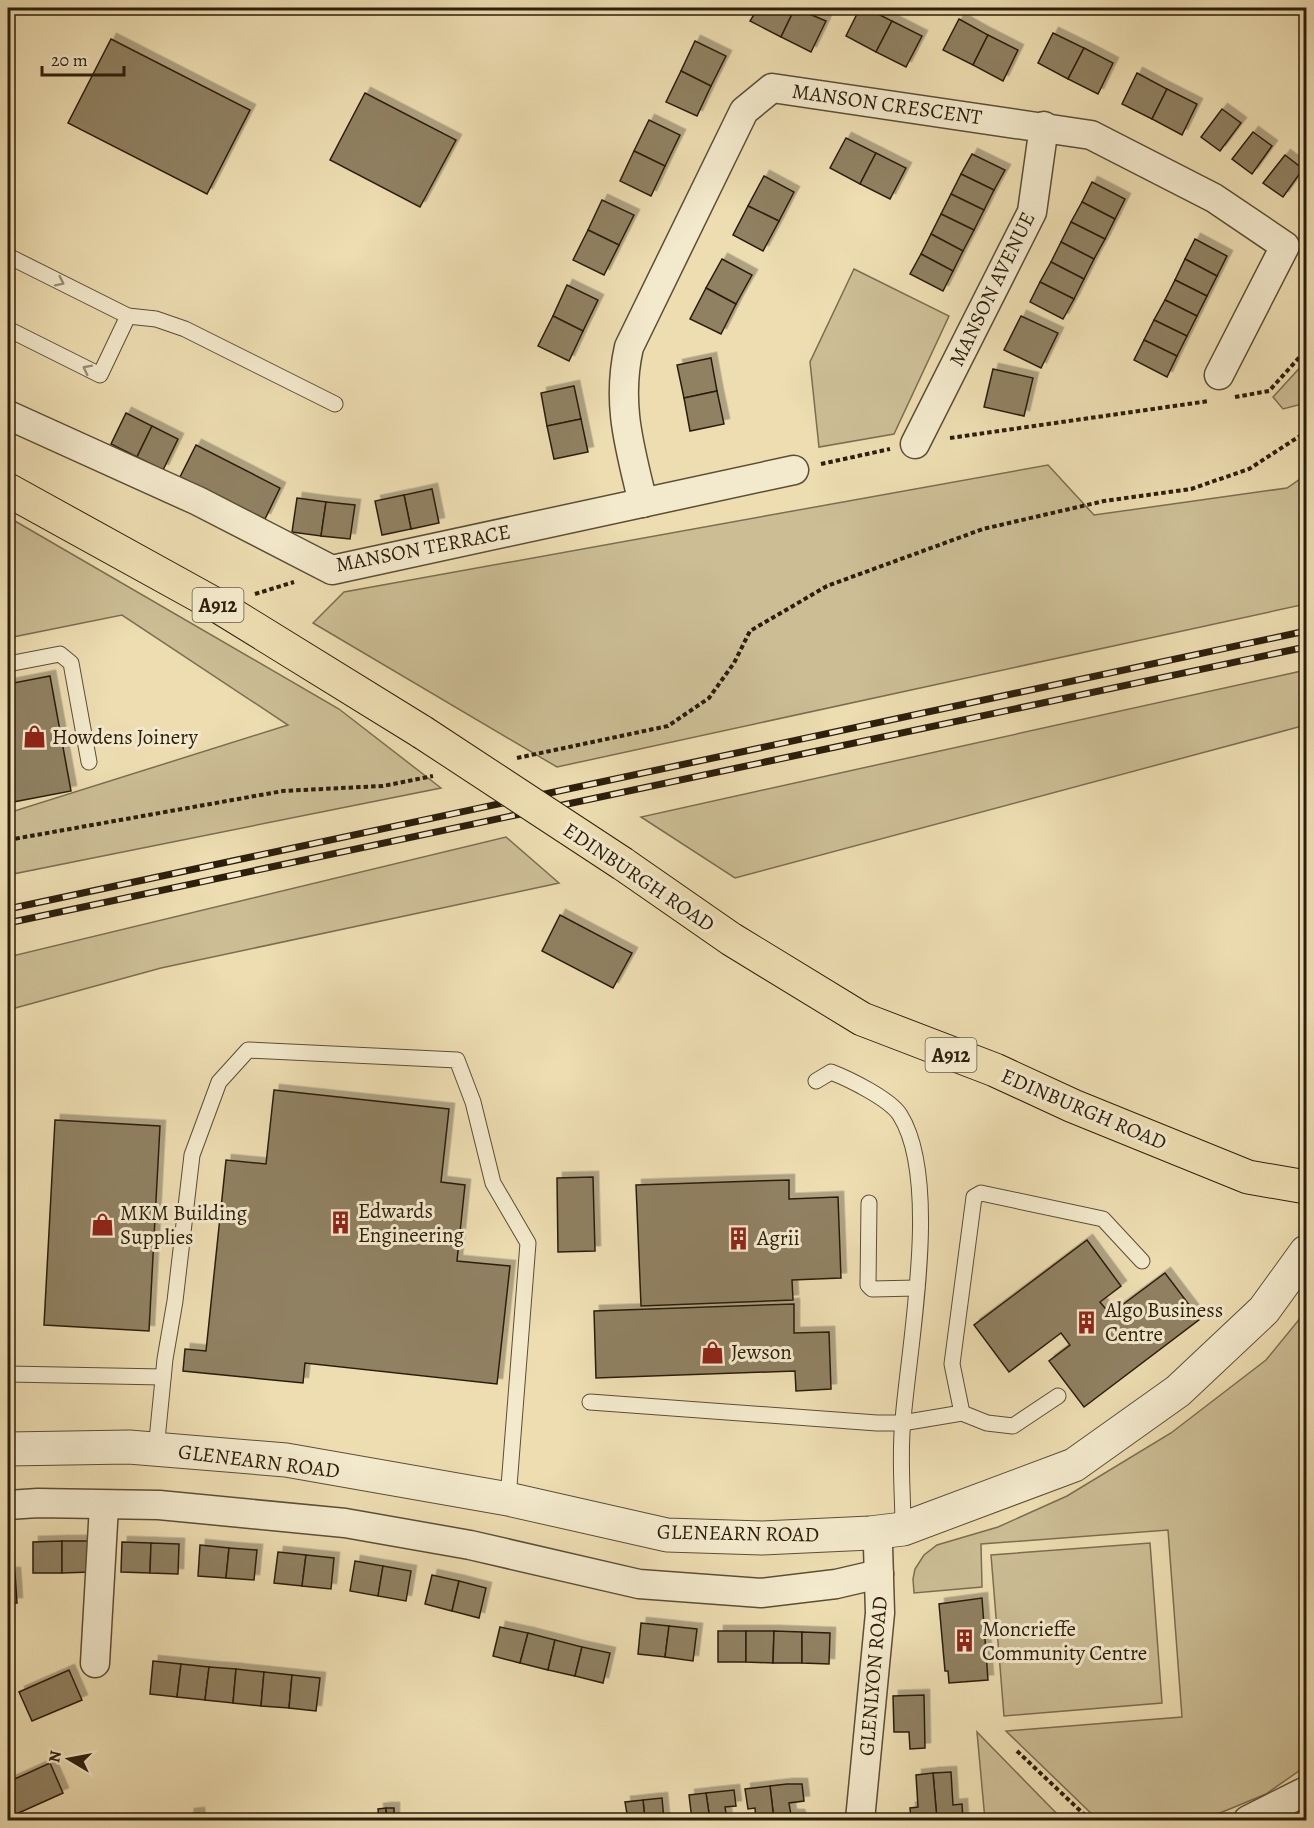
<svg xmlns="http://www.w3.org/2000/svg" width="1314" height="1828" viewBox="0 0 1314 1828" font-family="Alegreya,serif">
	<defs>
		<filter id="shadow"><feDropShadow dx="5.5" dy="-5.5" stdDeviation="0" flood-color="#0004"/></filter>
	</defs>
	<rect width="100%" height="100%" fill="#edddb1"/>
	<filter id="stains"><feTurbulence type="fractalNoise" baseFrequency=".00333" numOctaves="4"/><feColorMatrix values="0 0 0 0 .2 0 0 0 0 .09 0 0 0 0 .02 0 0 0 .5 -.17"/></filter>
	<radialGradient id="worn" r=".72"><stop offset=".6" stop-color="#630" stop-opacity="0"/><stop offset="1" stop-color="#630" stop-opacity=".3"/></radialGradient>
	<g fill="#ccbd95" stroke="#7c6e50" stroke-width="1.5">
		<polygon points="854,269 949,316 894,434 819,447 810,362"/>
		<polygon points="1306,361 1306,403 1283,409 1273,397"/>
		<polygon points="1048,465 1094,515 1287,488 1306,475 1306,604 557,767 313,623 344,592"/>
		<polygon points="8,517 339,709 441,788 8,875 8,813 288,725 122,615 8,638"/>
		<polygon points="1306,670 1306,725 735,878 641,817"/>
		<polygon points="506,837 559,883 161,968 8,1010 8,957"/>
		<polygon points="1306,1311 1306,1766 1266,1794 1203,1820 1098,1820 1006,1731 1182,1717 1168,1530 981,1544 982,1587 914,1593 913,1579 915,1569 924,1555 937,1545 998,1527 1067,1496 1171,1433 1266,1360"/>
		<polygon points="1150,1543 1162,1703 1004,1716 991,1555"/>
		<polygon points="977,1732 1063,1820 985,1820"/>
	</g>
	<g fill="#908162" stroke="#2c1e0c" stroke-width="1.5" filter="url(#shadow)">
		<polygon points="758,8 795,8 781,37 750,21"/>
		<polygon points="795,8 826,21 811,52 781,37"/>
		<polygon points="860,8 866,8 892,21 876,52 846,36"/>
		<polygon points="959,19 988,35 973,65 943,50"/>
		<polygon points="892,21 922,36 906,67 876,52"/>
		<polygon points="1053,33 1084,48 1068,79 1038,63"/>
		<polygon points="988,35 1018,50 1003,81 973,65"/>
		<polygon points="111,39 250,110 207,194 68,123"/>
		<polygon points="695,41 726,56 711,86 681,71"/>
		<polygon points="1084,48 1113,63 1098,94 1068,79"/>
		<polygon points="681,71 711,86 697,116 666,102"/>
		<polygon points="1137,73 1167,89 1152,119 1122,104"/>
		<polygon points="1167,89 1197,104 1182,135 1152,119"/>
		<polygon points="365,93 456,140 420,207 330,160"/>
		<polygon points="1222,109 1241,123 1220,151 1201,137"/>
		<polygon points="649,120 680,135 665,166 634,151"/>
		<polygon points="1253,132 1272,146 1252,174 1232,159"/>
		<polygon points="846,138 876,153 860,184 830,168"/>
		<polygon points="634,151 665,166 651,196 620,181"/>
		<polygon points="876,153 906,168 890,199 860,184"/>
		<polygon points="972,154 1005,170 994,190 961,174"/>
		<polygon points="1285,155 1303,169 1283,197 1263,183"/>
		<polygon points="961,174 994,190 984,210 951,194"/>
		<polygon points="764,176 794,192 779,221 748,206"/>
		<polygon points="1092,182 1125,199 1115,219 1082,202"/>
		<polygon points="951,194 984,210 974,230 941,214"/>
		<polygon points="602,200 634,215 619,245 588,230"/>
		<polygon points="1082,202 1115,219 1105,239 1071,222"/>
		<polygon points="748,206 779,221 763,251 733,235"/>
		<polygon points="941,214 974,230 963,251 931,234"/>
		<polygon points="1071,222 1105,239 1094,259 1061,242"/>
		<polygon points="588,230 619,245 604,275 573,260"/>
		<polygon points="931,234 963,251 953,271 921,254"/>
		<polygon points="1195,239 1227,256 1217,276 1185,259"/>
		<polygon points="1061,242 1094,259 1084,279 1051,262"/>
		<polygon points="921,254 953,271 943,291 910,274"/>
		<polygon points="722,259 752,275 736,304 706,288"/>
		<polygon points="1185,259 1217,276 1207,296 1175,280"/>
		<polygon points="1051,262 1084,279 1074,299 1040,282"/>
		<polygon points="1175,280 1207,296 1197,316 1165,300"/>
		<polygon points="1040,282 1074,299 1063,319 1030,302"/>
		<polygon points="567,285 598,300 583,331 553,316"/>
		<polygon points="706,288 736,304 721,334 690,319"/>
		<polygon points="1165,300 1197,316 1187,336 1154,320"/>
		<polygon points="553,316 583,331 569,361 538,346"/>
		<polygon points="1021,316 1058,333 1041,368 1004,350"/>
		<polygon points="1154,320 1187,336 1177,356 1144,340"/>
		<polygon points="1144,340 1177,356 1167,377 1134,360"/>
		<polygon points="711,358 717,391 684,398 677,365"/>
		<polygon points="993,369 1033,378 1024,416 984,407"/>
		<polygon points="574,386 581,419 547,426 541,393"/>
		<polygon points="717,391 724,424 690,431 684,398"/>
		<polygon points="126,413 152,426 137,457 111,444"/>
		<polygon points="581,419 588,452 554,459 547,426"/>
		<polygon points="152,426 178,439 163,470 137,457"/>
		<polygon points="196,445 280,488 265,519 180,477"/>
		<polygon points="432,489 439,523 411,529 404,495"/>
		<polygon points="404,495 411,529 382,535 375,501"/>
		<polygon points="297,498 326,502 321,536 292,532"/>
		<polygon points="326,502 355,505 350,539 321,536"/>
		<polygon points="50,676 71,791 8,803 8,684"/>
		<polygon points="560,915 632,953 613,988 542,951"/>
		<polygon points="274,1090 449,1109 441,1182 465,1185 457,1261 510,1266 497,1384 305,1363 303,1383 183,1371 185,1349 206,1351 226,1160 266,1164"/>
		<polygon points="55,1120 160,1126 149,1331 44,1325"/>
		<polygon points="593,1177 595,1251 558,1252 557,1178"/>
		<polygon points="789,1180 789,1199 838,1197 841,1278 792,1280 793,1300 641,1306 636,1185"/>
		<polygon points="1087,1240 1121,1286 1100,1302 1110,1314 1165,1273 1200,1319 1084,1407 1049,1361 1070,1345 1061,1333 1009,1372 974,1325"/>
		<polygon points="794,1304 794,1333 829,1332 831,1389 796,1391 795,1371 596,1378 594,1311"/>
		<polygon points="62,1541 62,1573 33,1573 33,1542"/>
		<polygon points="62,1541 91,1541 91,1572 62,1573"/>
		<polygon points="122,1542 151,1543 150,1573 121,1572"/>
		<polygon points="151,1543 179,1544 178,1574 150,1573"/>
		<polygon points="200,1545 229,1548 226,1578 198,1576"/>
		<polygon points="229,1548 257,1550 254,1580 226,1578"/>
		<polygon points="278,1552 306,1555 302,1586 274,1583"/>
		<polygon points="306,1555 334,1558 331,1589 302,1586"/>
		<polygon points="355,1561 383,1566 378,1596 350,1591"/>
		<polygon points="383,1566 411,1571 406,1601 378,1596"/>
		<polygon points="8,1573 15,1573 17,1603 8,1603"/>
		<polygon points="432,1575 459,1581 452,1611 425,1604"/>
		<polygon points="459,1581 486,1588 479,1618 452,1611"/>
		<polygon points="982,1598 988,1680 949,1683 948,1671 945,1671 939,1604"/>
		<polygon points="641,1623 669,1626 665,1657 638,1654"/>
		<polygon points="669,1626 697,1629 693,1661 665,1657"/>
		<polygon points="500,1627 528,1633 520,1663 493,1656"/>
		<rect x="718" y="1631" width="28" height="31"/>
		<polygon points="746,1631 774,1631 773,1663 746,1662"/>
		<polygon points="774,1631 802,1632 802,1663 773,1663"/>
		<polygon points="802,1632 830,1633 829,1664 802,1663"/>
		<polygon points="528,1633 555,1640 548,1670 520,1663"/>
		<polygon points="555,1640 582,1647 575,1676 548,1670"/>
		<polygon points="582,1647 610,1653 603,1683 575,1676"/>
		<polygon points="153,1661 181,1664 177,1697 150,1694"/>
		<polygon points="181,1664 209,1667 205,1700 177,1697"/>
		<polygon points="209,1667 236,1669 233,1703 205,1700"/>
		<polygon points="236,1669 264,1672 261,1706 233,1703"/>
		<polygon points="69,1670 82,1700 32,1721 19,1692"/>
		<polygon points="264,1672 292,1675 289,1708 261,1706"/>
		<polygon points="292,1675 320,1678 316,1711 289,1708"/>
		<polygon points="924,1695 925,1748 910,1749 909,1732 894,1732 893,1696"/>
		<polygon points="50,1763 63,1793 12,1816 8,1807 8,1782"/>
		<polygon points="951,1772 953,1805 962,1804 963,1820 937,1820 933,1773"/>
		<polygon points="933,1773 937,1820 911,1820 910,1808 918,1807 916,1775"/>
		<polygon points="787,1784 802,1784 804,1801 789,1803 791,1815 799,1815 801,1820 774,1820 770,1786"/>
		<polygon points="770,1786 774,1820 756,1820 755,1808 748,1809 745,1789"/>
		<polygon points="734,1790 736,1806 725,1807 727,1820 710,1820 706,1793"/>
		<polygon points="706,1793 710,1820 692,1820 689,1795"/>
		<polygon points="662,1798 664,1820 645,1820 643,1800"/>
		<polygon points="643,1800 645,1820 628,1820 625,1802"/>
		<polygon points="386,1808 387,1820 379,1820 378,1809"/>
		<polygon points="386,1808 394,1808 394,1820 387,1820"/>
		<polygon points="199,1813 200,1820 188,1820 189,1814"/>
	</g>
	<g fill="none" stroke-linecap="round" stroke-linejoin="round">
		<defs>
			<g id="service">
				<polyline points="8,256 128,316 156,319 185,329 335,404"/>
				<polyline points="8,329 100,375 128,316"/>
				<polyline points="8,664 60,654 71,663 89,762"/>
				<path d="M 816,1081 L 831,1072 C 849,1079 890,1099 900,1115 C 941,1180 909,1344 903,1420 C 899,1456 903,1493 903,1529"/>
				<polyline points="869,1203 868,1285 872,1289 917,1288"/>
				<polyline points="8,1374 163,1377"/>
				<polyline points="590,1402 877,1423 902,1423 962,1413 952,1364 974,1197 981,1193 1103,1219 1142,1261"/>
				<polyline points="962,1413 987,1423 1013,1426 1058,1396"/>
				<polyline points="156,1450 165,1359 175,1301 192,1155 219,1082 248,1050 457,1060 473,1102 493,1183 528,1243 508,1499"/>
			</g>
			<g id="minor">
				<polyline points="8,415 198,501 332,570 794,470"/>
				<polyline points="915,444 1032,212 1044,126"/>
				<path d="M 643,503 C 630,448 616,404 629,347 L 744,111 L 772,88 L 1091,135 L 1214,198 L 1285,246 L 1219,375"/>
				<polyline points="8,1505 38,1503 159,1505 345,1523 470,1545 639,1584 761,1593 836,1584 879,1574"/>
				<polyline points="95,1663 104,1506"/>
				<polyline points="860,1820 880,1613 878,1546 870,1533"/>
				<polyline points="1248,1820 1306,1791"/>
			</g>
			<polyline id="tertiary" points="8,1449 129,1447 286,1460 508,1499 667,1535 762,1538 870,1533 903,1529 1074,1465 1178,1391 1264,1310 1306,1252"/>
			<g id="primary">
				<polyline points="8,490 218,606 422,732"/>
				<polyline points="623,864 731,939 862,1019 995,1070 1073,1106 1248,1177 1306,1187"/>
			</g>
		</defs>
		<use href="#service" stroke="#5c4e35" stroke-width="17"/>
		<use href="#minor" stroke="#5c4e35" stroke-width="31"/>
		<use href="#tertiary" stroke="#5c4e35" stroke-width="35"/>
		<use href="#primary" stroke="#2c1e0c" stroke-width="35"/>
		<g stroke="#2c1e0c" stroke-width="4" stroke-dasharray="4.5 3" stroke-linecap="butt">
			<polyline points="1235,397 1269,391 1306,350"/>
			<polyline points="950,438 1209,401"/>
			<polyline points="821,464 890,449"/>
			<polyline points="255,594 294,582"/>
			<polyline points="517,758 668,726 709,698 734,663 750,631 827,586 983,529 1104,501 1191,489 1249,469 1306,432"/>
			<polyline points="8,840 283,791 383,786 433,776"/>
			<polyline points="1017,1751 1090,1820"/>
		</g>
		<use href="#service" stroke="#f3e9cc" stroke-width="15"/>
		<use href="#minor" stroke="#f3e9cc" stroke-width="28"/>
		<use href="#tertiary" stroke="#f3e9cc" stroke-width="33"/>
		<use href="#primary" stroke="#edddb1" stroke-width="33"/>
		<defs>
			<g id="rail">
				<polyline points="8,909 1306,631"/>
				<polyline points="8,923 1306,647"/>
			</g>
		</defs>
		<use href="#rail" stroke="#2c1e0c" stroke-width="7"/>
		<use href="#rail" stroke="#f3e9cc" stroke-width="4.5" stroke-dasharray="14" stroke-linecap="butt"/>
		<defs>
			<polyline id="primary-bridge" points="422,732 623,864"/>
		</defs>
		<use href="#primary-bridge" stroke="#2c1e0c" stroke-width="35" stroke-linecap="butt"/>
		<use href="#primary-bridge" stroke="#edddb1" stroke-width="33"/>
	</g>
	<defs><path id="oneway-chevron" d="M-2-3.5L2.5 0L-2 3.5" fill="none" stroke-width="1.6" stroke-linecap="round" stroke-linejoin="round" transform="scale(1.5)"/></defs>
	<g stroke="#998e76">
		<use href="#oneway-chevron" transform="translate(60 282) rotate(26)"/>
		<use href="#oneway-chevron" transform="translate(87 369) rotate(-153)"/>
	</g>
	<defs>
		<symbol id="shop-bare" viewBox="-9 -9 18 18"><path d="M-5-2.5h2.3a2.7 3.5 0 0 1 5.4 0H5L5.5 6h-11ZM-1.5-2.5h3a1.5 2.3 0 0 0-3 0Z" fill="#8f2418" stroke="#f3e9cc" stroke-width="2.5" paint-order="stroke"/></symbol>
		<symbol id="building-bare" viewBox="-9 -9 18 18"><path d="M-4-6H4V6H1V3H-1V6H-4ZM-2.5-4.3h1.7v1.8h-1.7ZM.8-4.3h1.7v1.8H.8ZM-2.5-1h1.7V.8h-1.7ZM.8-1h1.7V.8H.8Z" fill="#8f2418" stroke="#f3e9cc" stroke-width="2.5" paint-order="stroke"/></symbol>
	</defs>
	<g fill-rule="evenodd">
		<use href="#shop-bare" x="18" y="720" width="33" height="33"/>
		<use href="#building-bare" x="324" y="1206" width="33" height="33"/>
		<use href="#shop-bare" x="86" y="1208" width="33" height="33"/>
		<use href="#building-bare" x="722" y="1222" width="33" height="33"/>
		<use href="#building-bare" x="1070" y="1306" width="33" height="33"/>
		<use href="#shop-bare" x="696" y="1336" width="33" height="33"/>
		<use href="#building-bare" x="948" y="1624" width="33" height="33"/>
	</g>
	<g text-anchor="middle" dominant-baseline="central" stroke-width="6" stroke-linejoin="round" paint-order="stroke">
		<g fill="#f3e9cc" stroke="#685b46" stroke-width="1.5">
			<rect x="192.5" y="588" width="51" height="34" rx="4.5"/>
			<rect x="925.5" y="1038" width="51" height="34" rx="4.5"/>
		</g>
		<g font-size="20" font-weight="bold" fill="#2c1e0c">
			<text x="218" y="605">A912</text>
			<text x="951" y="1055">A912</text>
		</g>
		<g font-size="21" fill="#2c1e0c" stroke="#f3e9cc">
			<text transform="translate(887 104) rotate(8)">MANSON CRESCENT</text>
			<text transform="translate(992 289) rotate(-64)">MANSON AVENUE</text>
			<text transform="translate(423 548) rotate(-11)">MANSON TERRACE</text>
			<text transform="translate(639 877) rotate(34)">EDINBURGH ROAD</text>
			<text transform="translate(1084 1109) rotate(23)">EDINBURGH ROAD</text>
			<text transform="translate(259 1461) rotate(7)">GLENEARN ROAD</text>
			<text transform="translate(738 1533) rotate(1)">GLENEARN ROAD</text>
			<text transform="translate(873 1676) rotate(-85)">GLENLYON ROAD</text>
		</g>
		<g font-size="21" fill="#2c1e0c" stroke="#f3e9cc" text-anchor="start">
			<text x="52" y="737">Howdens Joinery</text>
			<text x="358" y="1211">Edwards<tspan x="358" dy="24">Engineering</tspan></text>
			<text x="120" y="1213">MKM Building<tspan x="120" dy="24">Supplies</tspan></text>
			<text x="757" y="1238">Agrii</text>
			<text x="1105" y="1310">Algo Business<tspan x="1105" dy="24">Centre</tspan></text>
			<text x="731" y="1352">Jewson</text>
			<text x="982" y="1629">Moncrieffe<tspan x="982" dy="24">Community Centre</tspan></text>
		</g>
	</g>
	<rect width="1314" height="1828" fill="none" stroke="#edddb1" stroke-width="30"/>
	<rect x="9" y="9" width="1296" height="1810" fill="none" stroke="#2c1e0c" stroke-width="3"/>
	<rect x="15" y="15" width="1284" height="1798" fill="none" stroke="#2c1e0c" stroke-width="1.5"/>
	<g transform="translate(69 1759) rotate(280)" stroke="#f3e9cc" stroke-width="4.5" paint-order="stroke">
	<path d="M0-4.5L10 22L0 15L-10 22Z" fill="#2c1e0c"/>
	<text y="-9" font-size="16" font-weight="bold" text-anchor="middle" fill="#2c1e0c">N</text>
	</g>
	<path d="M42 66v9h82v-9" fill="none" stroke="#2c1e0c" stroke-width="3"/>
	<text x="51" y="66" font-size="18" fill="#2c1e0c" stroke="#f3e9cc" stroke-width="4.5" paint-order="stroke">20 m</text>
	<rect width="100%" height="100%" filter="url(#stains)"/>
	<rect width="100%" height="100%" fill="url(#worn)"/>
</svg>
